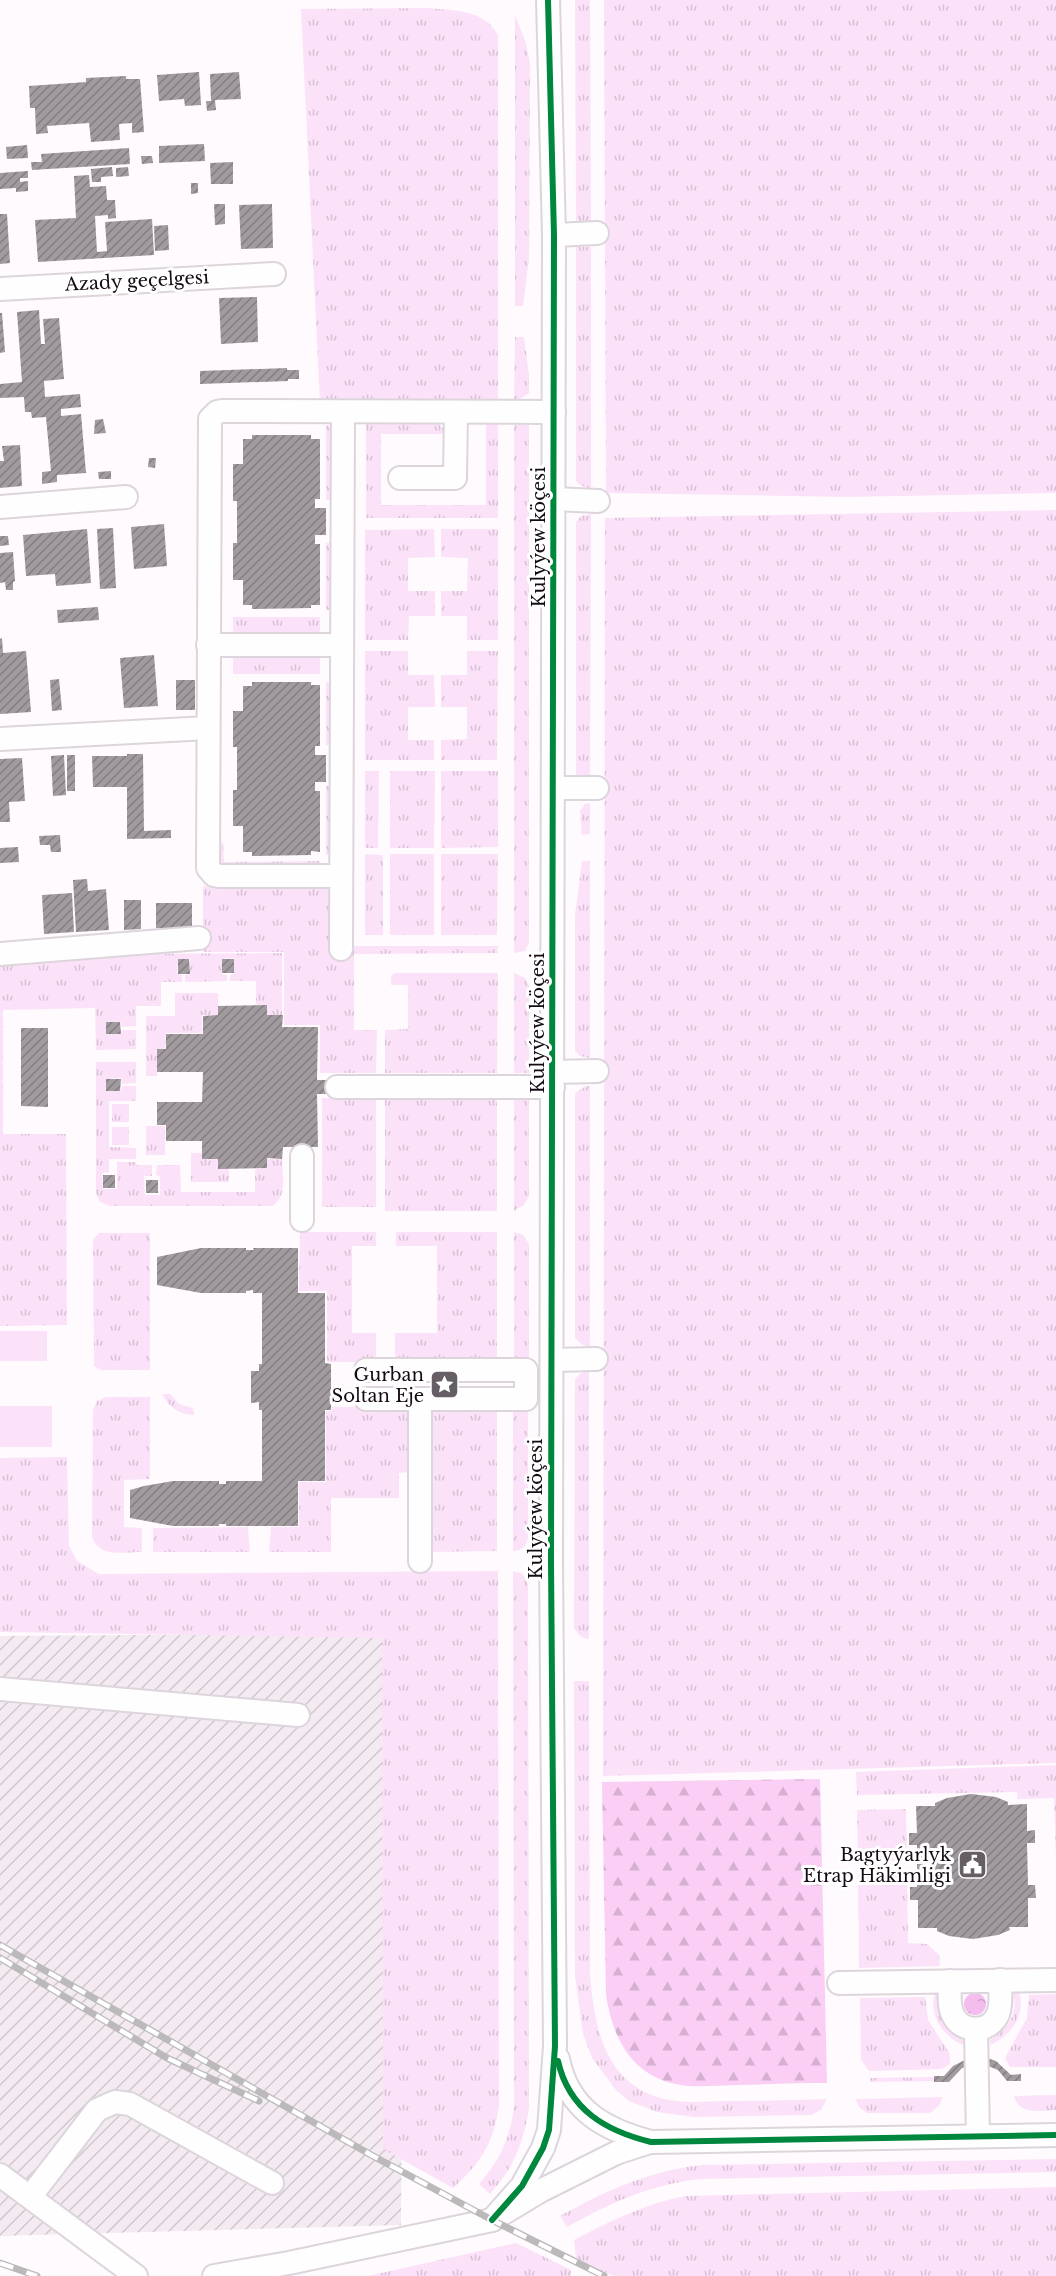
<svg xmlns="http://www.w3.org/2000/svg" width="1056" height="2276" viewBox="0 0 1056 2276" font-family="'Libre Baskerville',serif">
	<defs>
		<pattern id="industrial-furrows" width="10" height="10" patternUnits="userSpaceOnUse" patternTransform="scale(1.5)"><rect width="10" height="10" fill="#f4eaf2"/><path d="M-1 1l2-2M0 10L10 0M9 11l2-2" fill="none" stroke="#d0c7cf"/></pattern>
		<pattern id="grass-tufts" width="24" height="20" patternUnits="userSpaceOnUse" patternTransform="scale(1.5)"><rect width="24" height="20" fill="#fce2f8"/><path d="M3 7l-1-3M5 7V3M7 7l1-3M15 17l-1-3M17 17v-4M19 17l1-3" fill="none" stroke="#d7c1d4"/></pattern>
		<pattern id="forest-firs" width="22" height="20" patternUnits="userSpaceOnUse" patternTransform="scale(1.5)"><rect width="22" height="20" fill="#facef5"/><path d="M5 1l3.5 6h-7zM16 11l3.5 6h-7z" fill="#d5b0d1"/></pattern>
		<pattern id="water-ripples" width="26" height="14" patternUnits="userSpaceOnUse" patternTransform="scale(1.5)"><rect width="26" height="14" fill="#f4bdee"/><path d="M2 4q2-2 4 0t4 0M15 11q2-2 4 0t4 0" fill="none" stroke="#d0a1cb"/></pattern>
		<pattern id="building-hatch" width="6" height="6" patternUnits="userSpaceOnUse" patternTransform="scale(1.5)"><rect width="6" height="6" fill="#a19ba0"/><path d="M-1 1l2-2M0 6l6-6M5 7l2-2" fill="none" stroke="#827d81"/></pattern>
	</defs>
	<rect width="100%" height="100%" fill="#fefafd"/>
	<polygon fill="url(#industrial-furrows)" points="405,1633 401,2225 0,2236 0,1636"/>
	<g fill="url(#grass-tufts)">
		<polygon points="575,0 590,0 591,222 576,222"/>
		<polygon points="604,0 1056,0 1056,493 848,497 606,493"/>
		<path d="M 428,8 C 455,11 484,9 498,35 L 498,403 L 320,403 L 301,9 Z"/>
		<polygon points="515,15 526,43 530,64 529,258 523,306 515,306"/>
		<polygon points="576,247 591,247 591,489 580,485 576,481"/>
		<polygon points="515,337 524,337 529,375 529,393 514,403"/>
		<polygon points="366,422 436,422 445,430 445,434 381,434 381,505 486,505 486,422 498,422 498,518 366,518"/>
		<polygon points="326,425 334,426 334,500 326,500"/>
		<polygon points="514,425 529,425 529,943 525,951 514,953"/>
		<polygon points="1056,510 1056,1763 603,1776 605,518"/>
		<polygon points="591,514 590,777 580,777 576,774 576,522 581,516"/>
		<polygon points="434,529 435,557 408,558 408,591 435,591 435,616 409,616 408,640 365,640 365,530"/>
		<polygon points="441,529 498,529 498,640 467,640 467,616 441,616 441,591 467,591 468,558 441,557"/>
		<rect x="326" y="543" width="8" height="67"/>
		<rect x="233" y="617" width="87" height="20"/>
		<polygon points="365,651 408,651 408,675 434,675 435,707 408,707 408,740 434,740 434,760 365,760"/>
		<polygon points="467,651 498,651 497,760 441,760 441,740 467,739 467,707 441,707 441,675 467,675"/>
		<rect x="233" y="654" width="87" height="20"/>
		<polygon points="326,682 334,682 334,746 326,745"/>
		<polygon points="365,771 379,771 378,848 365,848"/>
		<polygon points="390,771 435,771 434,848 390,848"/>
		<polygon points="441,771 498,771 498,847 441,848"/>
		<polygon points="348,776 354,776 354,946 498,946 497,953 354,954 354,1030 377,1030 376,1073 320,1073 320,1025 284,1025 284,952 203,952 203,886 333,886"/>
		<polygon points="326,786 334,786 334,854 326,855"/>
		<polygon points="590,803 590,834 582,835 580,811 585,804"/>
		<polygon points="212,843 223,843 224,862 320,861 320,869 220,870"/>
		<polygon points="365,854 383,855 383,935 365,935"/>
		<rect x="390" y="854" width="44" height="81"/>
		<polygon points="441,854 498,854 497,935 441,935"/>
		<polygon points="582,861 590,861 590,1058 580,1056 575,1051 575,915"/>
		<polygon points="282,953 282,1015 267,1015 256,1005 256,981 230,981 230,975 234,974 234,958 222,959 222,974 227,975 227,981 185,982 185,975 190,974 190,959 178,959 177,974 182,975 182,982 161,982 161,1006 136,1006 136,1026 122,1027 121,1022 106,1022 106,1034 121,1034 122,1030 136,1030 136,1049 96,1050 95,1003 95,1008 3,1010 3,1134 66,1134 67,1325 0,1326 0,965 95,954"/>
		<polygon points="394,973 498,973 497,1073 385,1073 385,1030 408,1029 408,985 391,985 391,977"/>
		<polygon points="514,973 525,978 529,986 529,1073 514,1073"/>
		<polygon points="175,993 218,993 218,1015 202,1015 202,1033 166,1033 165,1049 157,1049 157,1076 146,1076 146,1016 175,1016"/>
		<path d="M 96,1062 L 136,1062 L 136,1083 L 122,1084 L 121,1078 L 106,1079 L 106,1091 L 121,1091 L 122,1086 L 136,1086 L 136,1101 L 109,1101 L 109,1147 L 136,1148 L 136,1159 L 109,1159 L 109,1172 L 102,1173 L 103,1189 L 117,1189 L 117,1162 L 136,1162 L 136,1165 L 152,1165 L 152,1176 L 144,1176 L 145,1195 L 160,1195 L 160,1176 L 156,1175 L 157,1165 L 180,1165 L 181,1192 L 255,1192 L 255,1169 L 267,1168 L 267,1159 L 282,1159 C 282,1174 288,1197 272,1206 L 110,1206 L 100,1202 L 96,1193 Z"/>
		<polygon points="586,1086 590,1086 590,1348 581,1344 575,1338 575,1093"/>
		<polygon points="497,1097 497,1211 385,1211 385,1098"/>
		<polygon points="514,1097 529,1098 529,1196 524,1205 514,1211"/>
		<rect x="322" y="1098" width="54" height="109"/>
		<rect x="112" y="1104" width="17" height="18"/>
		<rect x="146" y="1126" width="19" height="29"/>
		<rect x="112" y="1127" width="17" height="18"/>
		<polygon points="191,1153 202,1153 202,1159 218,1159 218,1169 229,1169 229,1182 191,1182"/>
		<polygon points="300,1232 376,1232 376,1246 352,1246 352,1333 376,1333 376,1362 327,1362 327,1291 299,1291"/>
		<polygon points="396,1232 497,1232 497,1361 395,1362 395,1333 437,1333 437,1246 396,1246"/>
		<polygon points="514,1232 523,1235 529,1244 529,1361 514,1361"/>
		<polygon points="99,1233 150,1233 150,1370 101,1370 94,1366 93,1240"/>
		<path d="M 589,1371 L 589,1639 C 582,1639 578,1634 574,1628 L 575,1379 L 581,1373 Z"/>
		<path d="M 162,1394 L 170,1394 L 179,1404 L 193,1408 L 194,1415 C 178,1414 169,1407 162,1394 Z"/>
		<path d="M 106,1397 L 150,1397 L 150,1479 L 124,1480 L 124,1527 L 142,1528 L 142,1552 C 124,1552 99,1558 92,1537 L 93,1410 L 97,1401 Z"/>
		<polygon points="497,1406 497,1551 431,1552 431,1407"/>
		<path d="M 513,1406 L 528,1406 L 528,1537 C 527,1545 522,1551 513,1551 Z"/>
		<polygon points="332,1407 410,1407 410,1472 399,1473 399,1498 331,1498 331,1552 269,1552 271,1527 299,1527 299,1482 326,1482 326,1411 332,1411"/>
		<path d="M 67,1457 L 69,1546 L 77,1561 L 99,1574 L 498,1571 L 499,2106 C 493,2144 481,2163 453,2188 L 383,2149 L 382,1638 L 0,1632 L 0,1458 Z"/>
		<polygon points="248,1527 250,1552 153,1552 153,1528"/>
		<path d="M 513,1571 L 523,1574 L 528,1584 L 529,2108 C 524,2142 513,2169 490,2194 L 479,2184 C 500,2161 510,2138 514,2107 Z"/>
		<path d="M 574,1681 L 589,1681 L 590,1975 C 595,2033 607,2092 676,2101 C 693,2103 710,2101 726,2101 C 760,2101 793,2100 827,2099 L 821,2110 L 811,2115 L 694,2117 L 657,2112 L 629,2101 L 616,2090 L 592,2058 L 583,2034 L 575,1976 Z"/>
		<polygon points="1056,1765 1056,1858 1054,1798 1017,1799 1017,1792 857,1795 856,1772"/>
		<polygon points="906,1809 907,1861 858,1862 857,1810"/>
		<polygon points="907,1874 908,1943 927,1944 939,1955 940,1966 859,1968 858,1875"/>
		<path d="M 1019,1991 C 1026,2015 1012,2035 990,2045 L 990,2039 C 1008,2030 1019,2013 1013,1993 Z"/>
		<path d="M 935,1992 L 942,1994 L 949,2029 L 966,2039 L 965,2046 C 944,2037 928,2017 935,1992 Z"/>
		<polygon points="1056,1994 1056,2067 1010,2067 1005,2058 1027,2018 1029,1995"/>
		<polygon points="925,1997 928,2020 950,2054 950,2064 942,2069 869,2071 861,2060 860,1998"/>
		<polygon points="935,2077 935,2081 870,2082 870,2078"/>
		<path d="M 1056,2095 L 1056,2110 C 1040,2111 1019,2115 1014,2096 Z"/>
		<polygon points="943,2097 939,2106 930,2113 867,2113 860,2108 855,2099"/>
		<path d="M 1056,2159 L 1056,2172 L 701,2179 C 652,2184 610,2203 567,2227 L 560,2216 C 605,2191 649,2171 701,2165 Z"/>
		<path d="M 1056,2187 L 1056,2276 L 615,2276 L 602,2272 L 576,2258 L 574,2240 C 610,2221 645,2204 685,2196 Z"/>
		<polygon points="516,2243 571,2270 571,2276 368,2276"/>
	</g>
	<path fill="url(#forest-firs)" d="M 820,1779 L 827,2083 C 798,2083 768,2084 739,2085 C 722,2085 705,2087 688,2086 C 635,2081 613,2042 606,1995 L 602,1782 Z"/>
	<g fill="#fce2f8">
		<rect x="0" y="1331" width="47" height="30"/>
		<rect x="0" y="1406" width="52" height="41"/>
	</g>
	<circle fill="url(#water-ripples)" cx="975" cy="2004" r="11"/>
	<g fill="url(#building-hatch)">
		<polygon points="199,72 201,105 185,106 184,99 159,101 157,75"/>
		<polygon points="239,72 241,99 215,100 216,110 207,111 206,101 211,101 210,74"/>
		<polygon points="126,76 126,79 140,79 144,132 132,133 132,123 119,124 120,140 91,142 89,123 47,126 48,133 36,134 35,108 30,108 29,86 86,82 86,78"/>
		<polygon points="204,144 205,161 159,163 159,146"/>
		<polygon points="27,145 28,158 7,159 6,147"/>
		<polygon points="129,148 130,164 32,170 31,162 42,162 41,154"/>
		<polygon points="141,156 152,156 153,163 142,164"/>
		<polygon points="233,162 233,184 211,184 210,163"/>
		<polygon points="112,167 113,176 101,177 101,182 92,182 91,169"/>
		<polygon points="128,167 129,176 116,177 116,168"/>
		<polygon points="28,171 28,178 20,178 20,182 28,181 28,191 16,192 16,188 0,189 0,173"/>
		<polygon points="89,175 90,187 106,186 107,200 115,200 116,218 108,219 108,215 95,216 97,252 107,251 105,222 152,219 154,255 38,262 35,220 76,218 74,176"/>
		<polygon points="191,183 198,183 198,193 191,194"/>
		<polygon points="214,204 225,204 225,224 215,225"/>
		<polygon points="272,204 273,248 241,249 239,205"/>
		<polygon points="0,214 7,214 10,263 0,264"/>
		<polygon points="168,225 169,250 155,251 154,226"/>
		<polygon points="257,297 258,342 221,344 219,298"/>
		<polygon points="39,310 41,344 45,344 43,319 59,318 64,379 44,381 45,397 80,394 81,407 61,409 61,416 81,414 86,473 57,475 57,482 42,484 42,472 51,471 46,417 32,418 31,412 25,412 24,397 0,398 0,384 22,382 17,312"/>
		<polygon points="0,313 2,313 5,352 0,353"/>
		<polygon points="287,368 287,370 299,370 299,379 288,379 288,381 200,384 200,371"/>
		<polygon points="103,419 106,433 94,434 95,420"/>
		<polygon points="252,435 311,435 311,439 320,439 320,499 315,499 315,508 326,508 326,535 315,535 315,544 320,544 320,605 311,605 311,608 252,609 252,605 243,605 243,580 233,580 233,543 237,543 237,501 233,501 233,464 243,464 243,439 252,439"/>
		<polygon points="20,445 22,486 0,488 0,461 4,461 2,446"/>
		<polygon points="149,458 156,458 155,468 148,467"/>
		<polygon points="111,471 111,479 99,479 98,472"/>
		<polygon points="164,524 167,566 134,569 131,527"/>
		<polygon points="113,528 116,588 100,589 97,529"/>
		<polygon points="87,529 91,583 56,586 55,574 26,576 23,535"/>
		<polygon points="0,536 8,536 9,545 0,546"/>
		<polygon points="13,552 15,581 13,582 13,590 6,590 5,582 0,583 0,553"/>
		<polygon points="98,607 99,620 58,623 57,610"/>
		<polygon points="2,638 3,653 26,651 31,712 0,714 0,639"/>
		<polygon points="154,655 158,706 124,708 120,658"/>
		<polygon points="59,679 62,710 52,711 50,680"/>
		<rect x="176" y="680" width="19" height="30"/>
		<polygon points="252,682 311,682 311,685 320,685 320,746 315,746 315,755 326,755 326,782 315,782 315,791 320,791 320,852 311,851 311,855 252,856 252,852 243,852 243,826 233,826 233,790 237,790 237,747 233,747 233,711 243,711 243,686 252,686"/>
		<polygon points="127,754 143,754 144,831 171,830 171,838 127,839 127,787 93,787 92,756 127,756"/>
		<polygon points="64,755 66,795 53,796 51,756"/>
		<rect x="67" y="755" width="8" height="36"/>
		<polygon points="22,758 25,801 9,802 10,822 0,822 0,759"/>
		<polygon points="60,835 61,852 51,852 50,845 40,845 39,836"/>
		<polygon points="18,847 19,862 0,863 0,848"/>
		<polygon points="87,879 88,891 106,889 109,930 76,932 73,880"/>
		<polygon points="72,893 74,932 44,934 42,895"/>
		<polygon points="124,900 141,900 141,929 124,930"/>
		<rect x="156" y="903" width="36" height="25"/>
		<polygon points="178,959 189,959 190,974 178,974"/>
		<rect x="222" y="959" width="12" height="14"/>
		<polygon points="267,1005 267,1015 283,1015 282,1027 318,1027 317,1080 327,1080 327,1094 317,1094 318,1147 283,1147 282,1159 267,1158 267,1168 218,1169 218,1159 202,1159 202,1141 166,1141 166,1125 157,1125 157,1102 202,1102 203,1072 157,1072 157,1049 166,1049 166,1034 203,1034 203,1016 218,1015 218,1006"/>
		<polygon points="106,1022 120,1022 121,1034 106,1034"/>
		<polygon points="21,1028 48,1028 48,1107 21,1106"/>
		<polygon points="106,1079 121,1079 120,1091 106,1091"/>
		<rect x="103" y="1175" width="12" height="13"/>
		<rect x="146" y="1180" width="12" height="13"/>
		<polygon points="201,1248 246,1248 246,1250 254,1250 253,1248 298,1248 298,1293 325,1293 325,1363 331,1364 331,1410 325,1410 325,1481 298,1481 298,1526 226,1526 226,1524 219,1524 219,1526 173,1526 130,1518 130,1490 144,1486 173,1481 219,1481 219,1484 226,1484 226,1481 262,1481 262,1410 259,1410 259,1402 251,1403 251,1371 259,1371 259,1364 262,1364 262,1293 253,1293 253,1290 246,1291 246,1293 201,1293 157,1285 157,1257"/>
		<polygon points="971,1794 996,1797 1008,1802 1008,1805 1027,1804 1027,1831 1035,1830 1035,1843 1027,1843 1028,1885 1035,1885 1036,1898 1028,1898 1028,1927 1009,1927 1010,1930 998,1935 973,1939 949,1936 937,1931 937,1928 918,1928 918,1900 910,1900 910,1887 917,1887 917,1845 909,1845 909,1833 917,1833 916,1806 935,1806 935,1803 947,1798"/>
		<polygon points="971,2057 984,2057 996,2061 1011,2075 1021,2074 1021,2081 1007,2081 998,2070 983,2064 962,2068 949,2082 934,2082 934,2076 944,2076 953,2066"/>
	</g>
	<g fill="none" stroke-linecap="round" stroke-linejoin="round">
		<defs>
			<g id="minor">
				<polyline points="554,235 597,233"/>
				<polyline points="0,289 274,274"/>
				<polyline points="400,478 455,478 456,412"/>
				<polyline points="554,499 598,501"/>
				<polyline points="0,507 126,497"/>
				<polyline points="208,645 342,645"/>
				<polyline points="0,739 208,728"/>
				<polyline points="553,788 597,788"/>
				<polyline points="341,876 219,876 214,875 208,868 210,419 217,412 222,411 554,412"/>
				<polyline points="341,949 343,412"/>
				<polyline points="0,954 199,938"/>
				<polyline points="552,1072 597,1071"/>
				<polyline points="337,1087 553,1087"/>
				<polyline points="302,1220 302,1156"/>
				<polyline points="552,1360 596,1359"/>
				<polyline points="366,1399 526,1399 526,1370 366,1370"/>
				<polyline points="420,1561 420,1399"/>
				<polyline points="0,1689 298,1715"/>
				<path d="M 950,1981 C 950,1992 948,2005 953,2015 C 962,2034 990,2033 998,2014 C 1002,2004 1000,1991 1000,1980"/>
				<polyline points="839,1983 1056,1980"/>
				<polyline points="976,2029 978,2136"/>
				<path d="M 558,2059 C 568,2110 605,2130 651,2142 L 1056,2135"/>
				<polyline points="0,2175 136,2276"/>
				<polyline points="30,2197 97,2110 115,2102 130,2104 272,2183"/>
				<polyline points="492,2220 522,2186 543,2148 549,2130 555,2046 551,1561 554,235 548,0"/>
				<polyline points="214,2276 289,2263 492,2220 540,2191 616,2153 650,2142"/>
			</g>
		</defs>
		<use href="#minor" stroke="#ddd5dc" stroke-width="26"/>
		<use href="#minor" stroke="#fffeff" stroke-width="22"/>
		<defs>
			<g id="rail">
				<polyline points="0,1945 373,2156 492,2220 604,2276"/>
				<polyline points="0,1958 167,2058 259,2101"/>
				<polyline points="0,2263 37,2276"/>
			</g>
		</defs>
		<use href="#rail" stroke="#bbb9ba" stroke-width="7"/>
		<use href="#rail" stroke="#fff" stroke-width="4.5" stroke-dasharray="14" stroke-linecap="butt"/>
		<defs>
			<g id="cycleway">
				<path d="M 558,2061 C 569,2110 606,2131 651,2142 L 1056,2135"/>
				<polyline points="492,2220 522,2186 543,2148 549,2130 555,2046 551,1561 554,235 548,0"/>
			</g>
		</defs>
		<use href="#cycleway" stroke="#fff" stroke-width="10"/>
		<use href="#cycleway" stroke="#00873e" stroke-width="6"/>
	</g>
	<defs>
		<symbol id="sight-square" viewBox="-11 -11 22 22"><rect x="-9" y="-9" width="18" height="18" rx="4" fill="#665e65" stroke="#fff"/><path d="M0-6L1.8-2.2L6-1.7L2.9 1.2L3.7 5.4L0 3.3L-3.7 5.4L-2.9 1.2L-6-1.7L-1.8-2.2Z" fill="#fff"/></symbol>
		<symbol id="civic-square" viewBox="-11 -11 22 22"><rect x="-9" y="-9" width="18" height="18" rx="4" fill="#665e65" stroke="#fff"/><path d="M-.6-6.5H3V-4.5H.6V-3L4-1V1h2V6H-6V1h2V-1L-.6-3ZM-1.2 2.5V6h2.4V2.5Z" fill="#fff"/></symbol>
	</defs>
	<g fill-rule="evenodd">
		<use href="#sight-square" x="428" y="1368" width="33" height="33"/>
		<use href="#civic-square" x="956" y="1848" width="33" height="33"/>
	</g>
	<g text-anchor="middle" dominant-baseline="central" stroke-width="6" stroke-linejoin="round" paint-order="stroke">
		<g font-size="18" fill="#140a13" stroke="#fff">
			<text transform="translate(137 281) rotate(-3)">Azady geçelgesi</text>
			<text transform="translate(539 537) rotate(-90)">Kulyýew köçesi</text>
			<text transform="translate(538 1023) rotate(-90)">Kulyýew köçesi</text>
			<text transform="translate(536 1509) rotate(-90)">Kulyýew köçesi</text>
		</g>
		<g font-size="18" fill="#140a13" stroke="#fff" text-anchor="end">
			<text x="424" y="1375">Gurban<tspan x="424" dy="21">Soltan Eje</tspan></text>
			<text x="951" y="1855">Bagtyýarlyk<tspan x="951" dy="21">Etrap Häkimligi</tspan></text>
		</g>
	</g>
</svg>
